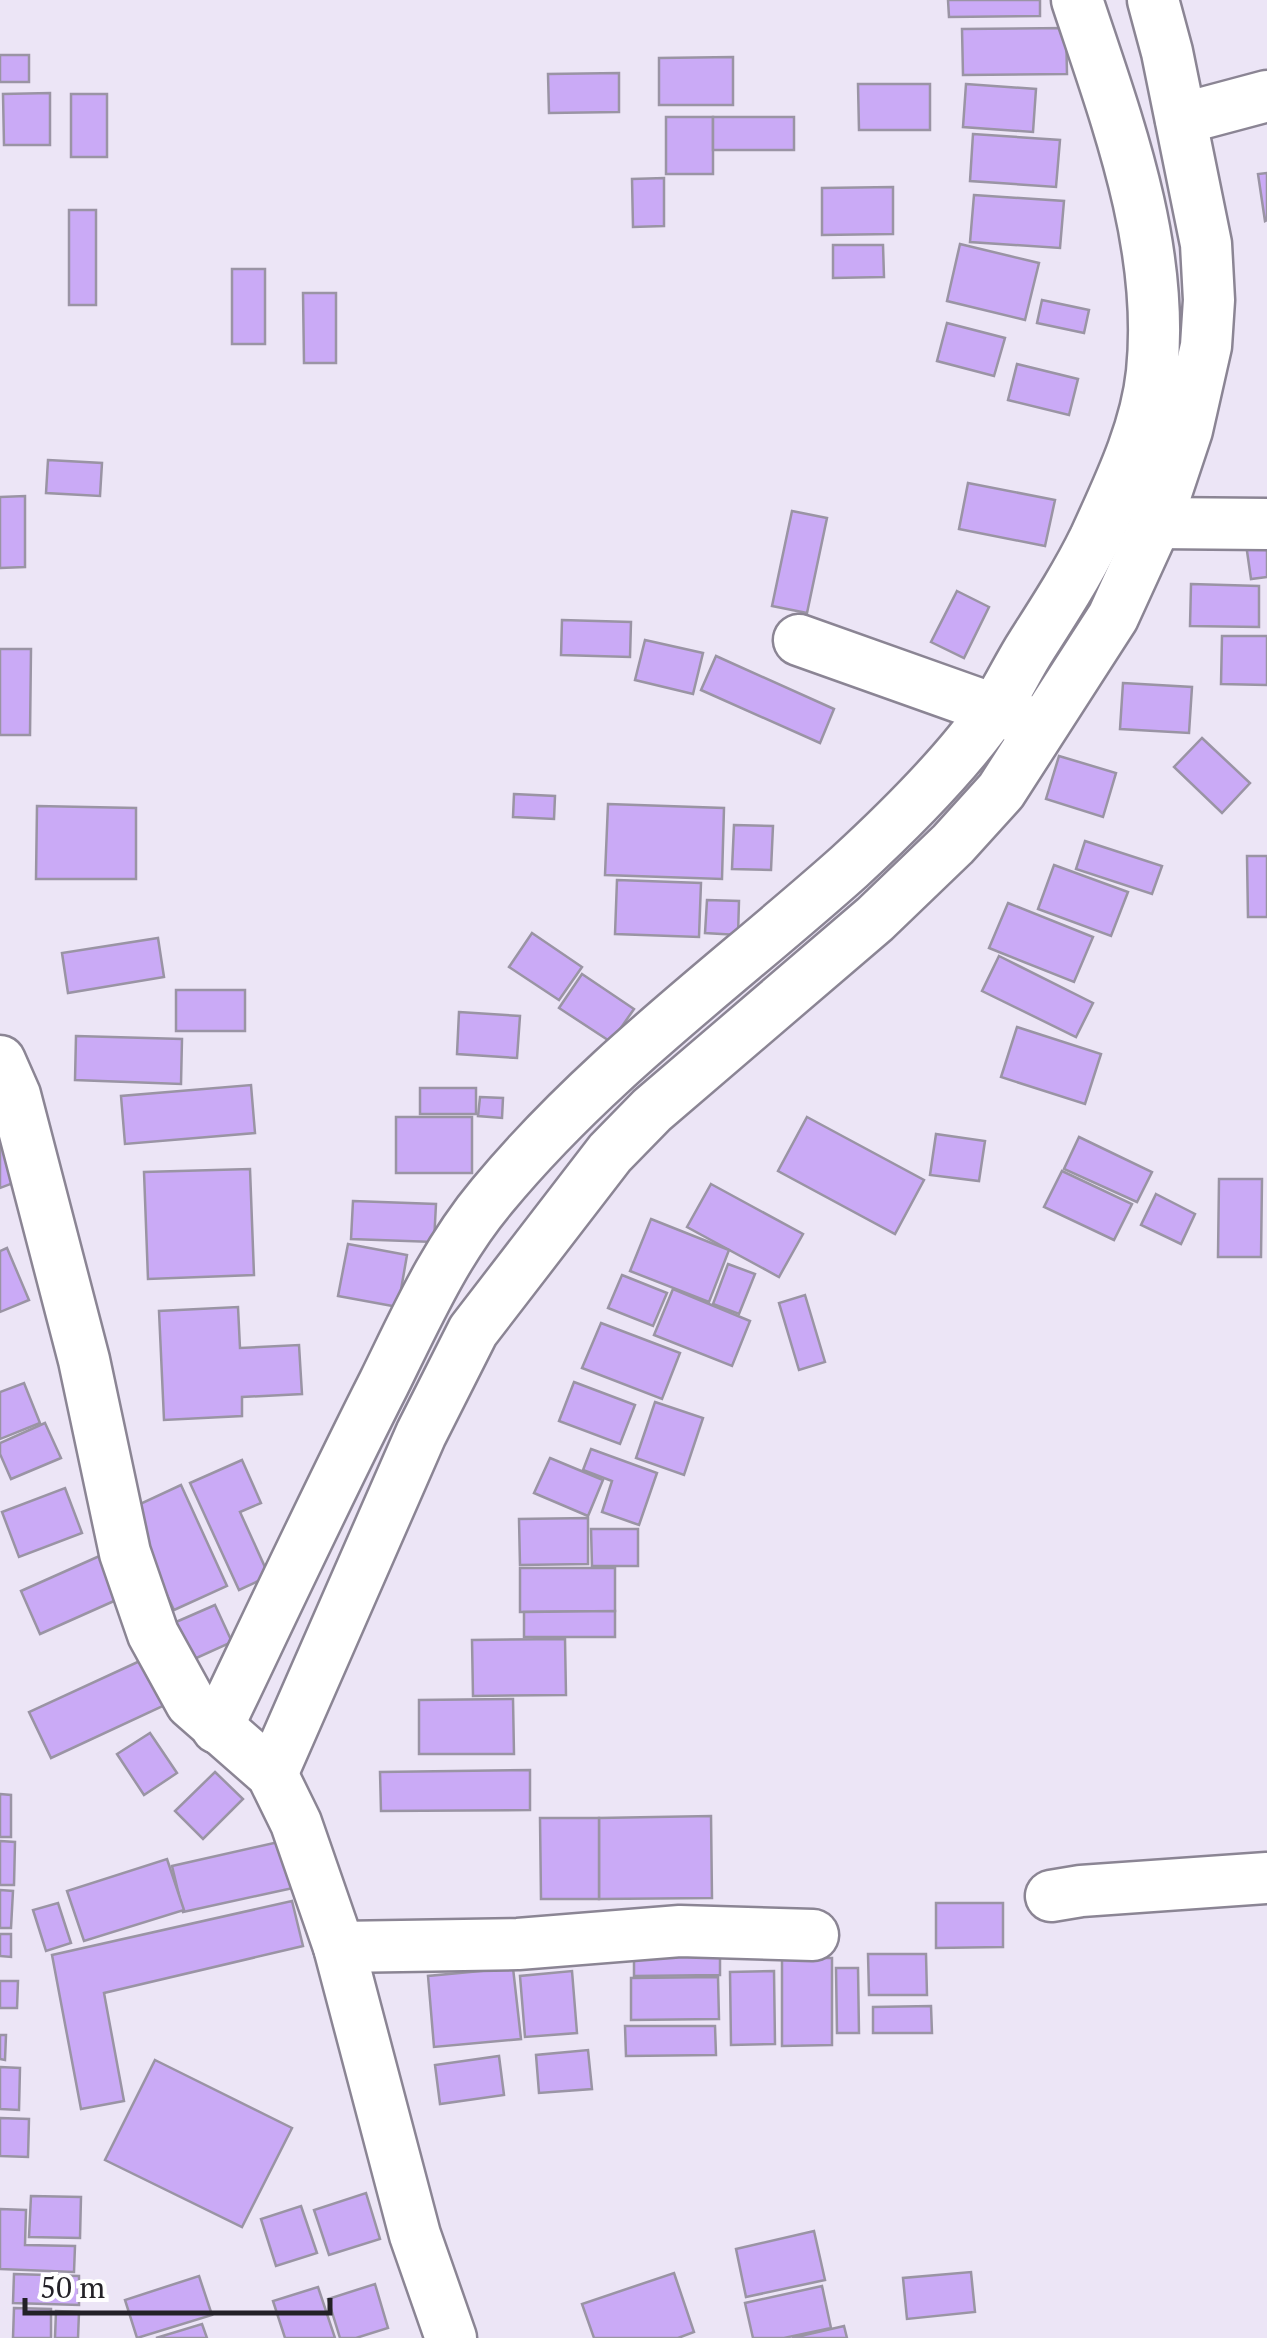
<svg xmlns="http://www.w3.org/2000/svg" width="1267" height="2338" viewBox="0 0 1267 2338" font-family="'PT Serif',serif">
	<rect width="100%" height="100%" fill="#ece5f6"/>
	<g fill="#caaaf6" stroke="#9a94a4" stroke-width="2.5">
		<polygon points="948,0 1040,0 1040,16 949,17"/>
		<polygon points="1066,28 1067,74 963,75 962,29"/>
		<rect x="0" y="55" width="29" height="27"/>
		<polygon points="733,57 733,105 659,105 659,58"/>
		<polygon points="619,73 619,112 549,113 548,74"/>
		<polygon points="858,84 930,84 930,130 859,130"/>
		<polygon points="966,84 1036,89 1033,132 963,127"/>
		<polygon points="50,93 50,145 4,145 3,94"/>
		<rect x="71" y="94" width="36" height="63"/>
		<rect x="666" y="117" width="47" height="57"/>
		<rect x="713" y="117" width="81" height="33"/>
		<polygon points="973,134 1060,140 1056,187 970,181"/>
		<polygon points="1267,173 1267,220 1265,221 1258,174"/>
		<polygon points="664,178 664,226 633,227 632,179"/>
		<polygon points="893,187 893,234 822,235 822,188"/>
		<polygon points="974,195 1064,201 1060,248 970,242"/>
		<rect x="69" y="210" width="27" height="95"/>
		<polygon points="960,244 1039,263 1025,320 947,301"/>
		<polygon points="833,245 883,245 884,277 833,278"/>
		<rect x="232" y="269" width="33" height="75"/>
		<polygon points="303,293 336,293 336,363 304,363"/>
		<polygon points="1042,300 1089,310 1084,333 1037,323"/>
		<polygon points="947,323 1005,338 994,376 937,361"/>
		<polygon points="1017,364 1078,379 1069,415 1008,400"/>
		<polygon points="48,460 102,463 100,496 46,493"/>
		<polygon points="968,483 1055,500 1045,546 959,529"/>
		<polygon points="25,496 25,567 0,568 0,497"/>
		<polygon points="792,511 827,518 807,613 772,606"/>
		<polygon points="1267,534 1267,577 1251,579 1245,537"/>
		<polygon points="1191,584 1259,586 1259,627 1190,626"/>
		<polygon points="957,591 989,607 964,658 931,642"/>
		<polygon points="562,620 631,622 630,657 561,655"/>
		<polygon points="1222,636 1267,636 1267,685 1221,684"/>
		<polygon points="645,640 703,653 693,694 635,680"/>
		<polygon points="0,649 31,649 30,735 0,735"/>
		<polygon points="716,656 834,709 820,743 701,690"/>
		<polygon points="1123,683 1192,687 1189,733 1120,729"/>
		<polygon points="1202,738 1250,783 1222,813 1174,767"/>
		<polygon points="1059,756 1116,773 1103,817 1046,799"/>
		<polygon points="514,794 555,796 554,819 513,817"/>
		<polygon points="608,804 724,808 722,879 605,875"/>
		<polygon points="37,806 136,808 136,879 36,879"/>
		<polygon points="734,825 773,826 771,870 732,869"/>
		<polygon points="1085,841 1162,866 1152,894 1076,869"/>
		<polygon points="1247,856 1267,856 1267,917 1248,917"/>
		<polygon points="1054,865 1128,892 1111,936 1038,909"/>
		<polygon points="617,880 701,883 699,937 615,934"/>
		<polygon points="707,900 739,901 738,935 705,933"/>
		<polygon points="1008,903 1093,937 1074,982 989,948"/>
		<polygon points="532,933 582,967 559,1000 509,967"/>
		<polygon points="158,938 164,977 68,993 62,953"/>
		<polygon points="999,956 1093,1003 1076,1037 982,991"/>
		<polygon points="582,974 634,1009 611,1042 559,1008"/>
		<rect x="176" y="990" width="69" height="41"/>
		<polygon points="459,1012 520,1016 517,1058 457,1054"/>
		<polygon points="1017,1027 1101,1054 1085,1104 1001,1077"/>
		<polygon points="76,1036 182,1039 181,1084 75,1080"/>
		<polygon points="251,1085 255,1133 125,1144 121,1096"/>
		<rect x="420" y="1088" width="56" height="26"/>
		<polygon points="480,1097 503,1098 502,1118 478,1116"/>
		<rect x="396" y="1117" width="76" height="56"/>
		<polygon points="807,1117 924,1180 895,1234 778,1171"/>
		<polygon points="0,1126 21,1180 0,1188"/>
		<polygon points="936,1134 985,1141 979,1181 930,1175"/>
		<polygon points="1079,1137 1152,1172 1137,1202 1064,1169"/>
		<polygon points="250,1169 254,1275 148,1279 144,1172"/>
		<polygon points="1062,1171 1132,1204 1114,1240 1044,1207"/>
		<polygon points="1219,1179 1262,1179 1261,1257 1218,1257"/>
		<polygon points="711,1184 803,1234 779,1277 687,1227"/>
		<polygon points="1156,1194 1195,1214 1181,1244 1141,1225"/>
		<polygon points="353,1201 436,1204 434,1242 351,1239"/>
		<polygon points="651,1219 729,1250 709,1302 630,1271"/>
		<polygon points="348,1244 407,1255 398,1307 338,1296"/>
		<polygon points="7,1248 29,1300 0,1312 0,1251"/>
		<polygon points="728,1264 755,1274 739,1314 713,1304"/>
		<polygon points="622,1275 667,1293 653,1326 608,1308"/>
		<polygon points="673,1289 750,1321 732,1366 654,1335"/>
		<polygon points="805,1295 825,1362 799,1370 779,1303"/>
		<polygon points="238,1307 240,1348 299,1345 302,1394 242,1397 242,1416 164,1420 159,1311"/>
		<polygon points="601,1323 680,1353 662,1399 582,1368"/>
		<polygon points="574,1382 635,1405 620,1444 559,1421"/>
		<polygon points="24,1383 40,1423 0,1439 0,1392"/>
		<polygon points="655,1402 703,1418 684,1475 636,1458"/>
		<polygon points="45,1423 61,1458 11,1479 0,1454 0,1443"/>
		<polygon points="591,1449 657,1473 639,1525 602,1512 612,1481 583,1470"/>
		<polygon points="550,1458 603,1480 588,1516 534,1493"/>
		<polygon points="242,1460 261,1503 240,1512 269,1576 239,1590 190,1483"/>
		<polygon points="181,1485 227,1586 174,1610 127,1510"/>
		<polygon points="65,1488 82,1533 19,1557 2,1512"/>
		<polygon points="588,1518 588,1564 520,1565 519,1519"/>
		<polygon points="591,1529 638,1529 638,1566 592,1566"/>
		<polygon points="104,1554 123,1597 40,1634 21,1591"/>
		<polygon points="520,1568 615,1568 615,1611 520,1612"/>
		<polygon points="215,1605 232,1642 192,1660 176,1622"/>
		<polygon points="615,1611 615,1637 524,1637 524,1612"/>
		<polygon points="565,1639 566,1695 473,1696 472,1640"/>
		<polygon points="142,1660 163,1706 51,1758 29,1712"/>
		<polygon points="513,1699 514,1754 419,1754 419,1700"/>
		<polygon points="150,1733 177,1773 144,1795 117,1754"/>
		<polygon points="530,1770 530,1810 381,1811 380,1772"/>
		<polygon points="215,1772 243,1799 203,1839 175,1811"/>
		<polygon points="0,1794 11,1795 11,1837 0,1837"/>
		<polygon points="711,1816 712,1898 599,1899 599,1818"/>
		<polygon points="540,1818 599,1818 599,1899 541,1899"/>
		<polygon points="0,1841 15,1842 14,1885 0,1885"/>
		<polygon points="283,1841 293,1888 183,1912 172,1866"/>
		<polygon points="167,1859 184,1910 84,1941 67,1891"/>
		<polygon points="0,1890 13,1891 11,1928 0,1928"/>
		<polygon points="292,1901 303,1946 104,1993 124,2101 81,2109 52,1955"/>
		<polygon points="58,1903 71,1943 46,1951 33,1910"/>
		<polygon points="936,1903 1003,1903 1003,1947 936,1948"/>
		<polygon points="0,1934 11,1934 11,1957 0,1956"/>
		<polygon points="720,1945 720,1975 634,1976 634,1946"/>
		<polygon points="868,1954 926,1954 927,1995 869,1995"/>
		<polygon points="782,1958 832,1958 832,2045 782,2046"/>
		<polygon points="513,1968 521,2039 434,2047 428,1976"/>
		<polygon points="836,1968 858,1968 859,2033 837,2033"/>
		<polygon points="572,1971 577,2033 525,2037 520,1976"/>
		<polygon points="774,1971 775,2044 731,2045 730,1972"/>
		<polygon points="718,1977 719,2019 631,2020 631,1978"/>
		<polygon points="0,1981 18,1981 17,2008 0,2008"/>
		<polygon points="931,2006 932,2033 873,2033 873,2007"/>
		<polygon points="625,2026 715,2026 716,2055 626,2056"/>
		<polygon points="0,2035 6,2035 5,2060 0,2059"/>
		<polygon points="588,2050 592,2089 539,2093 536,2055"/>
		<polygon points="499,2056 504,2095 440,2104 435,2065"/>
		<polygon points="155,2060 292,2128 242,2227 105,2160"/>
		<polygon points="0,2067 20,2068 19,2110 0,2109"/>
		<polygon points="0,2118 29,2119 28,2157 0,2156"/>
		<polygon points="366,2193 380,2239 329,2255 314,2210"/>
		<polygon points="31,2196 81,2197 80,2238 29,2237"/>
		<polygon points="301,2206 317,2253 276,2266 261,2219"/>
		<polygon points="0,2209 26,2210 25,2245 75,2246 74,2272 0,2269"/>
		<polygon points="814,2231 825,2280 746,2297 736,2249"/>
		<polygon points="971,2272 975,2312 907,2319 903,2278"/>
		<polygon points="674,2273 694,2332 678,2338 594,2338 582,2304"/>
		<polygon points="14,2274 79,2276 79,2305 13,2303"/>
		<polygon points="199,2276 212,2315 137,2338 125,2300"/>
		<polygon points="375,2284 388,2328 356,2338 340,2338 328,2299"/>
		<polygon points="822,2286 831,2328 784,2338 753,2338 745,2303"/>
		<polygon points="318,2287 335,2338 285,2338 273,2301"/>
		<polygon points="14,2308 51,2309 51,2338 13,2338"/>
		<polygon points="56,2311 79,2312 78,2338 55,2338"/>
		<polygon points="202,2324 207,2338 156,2338"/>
		<polygon points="844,2326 847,2338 792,2338"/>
	</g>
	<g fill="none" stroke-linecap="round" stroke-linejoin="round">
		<defs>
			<g id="minor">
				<polyline points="1181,119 1267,96"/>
				<polyline points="1156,523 1267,524"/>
				<polyline points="799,640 1024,720"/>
				<polyline points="0,1061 15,1095 84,1360 125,1553 153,1634 191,1703 272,1774 296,1823 339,1947 415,2235 451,2338"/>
				<path d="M 217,1728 C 272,1613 326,1497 384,1383 C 416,1318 445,1252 492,1196 C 596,1070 728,975 849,867 C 899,821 958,763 996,707 C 1009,687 1019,665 1032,645 C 1055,609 1077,575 1095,538 C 1119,485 1146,430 1152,372 C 1165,245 1116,118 1077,0"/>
				<polyline points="272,1774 421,1434 473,1331 610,1153 652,1110 875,919 953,844 1001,791 1113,617 1156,523 1187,430 1206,346 1209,300 1206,244 1167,52 1153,0"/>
				<polyline points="1051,1896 1081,1891 1267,1878"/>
				<polyline points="339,1947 518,1944 680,1931 813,1935"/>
			</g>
		</defs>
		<use href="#minor" stroke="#8b8594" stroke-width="55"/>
		<use href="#minor" stroke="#fff" stroke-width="50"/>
	</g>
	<path d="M25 2298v15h305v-15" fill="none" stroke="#232127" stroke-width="5"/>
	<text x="40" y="2298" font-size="30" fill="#232127" stroke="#ffffff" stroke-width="8" paint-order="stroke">50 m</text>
</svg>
